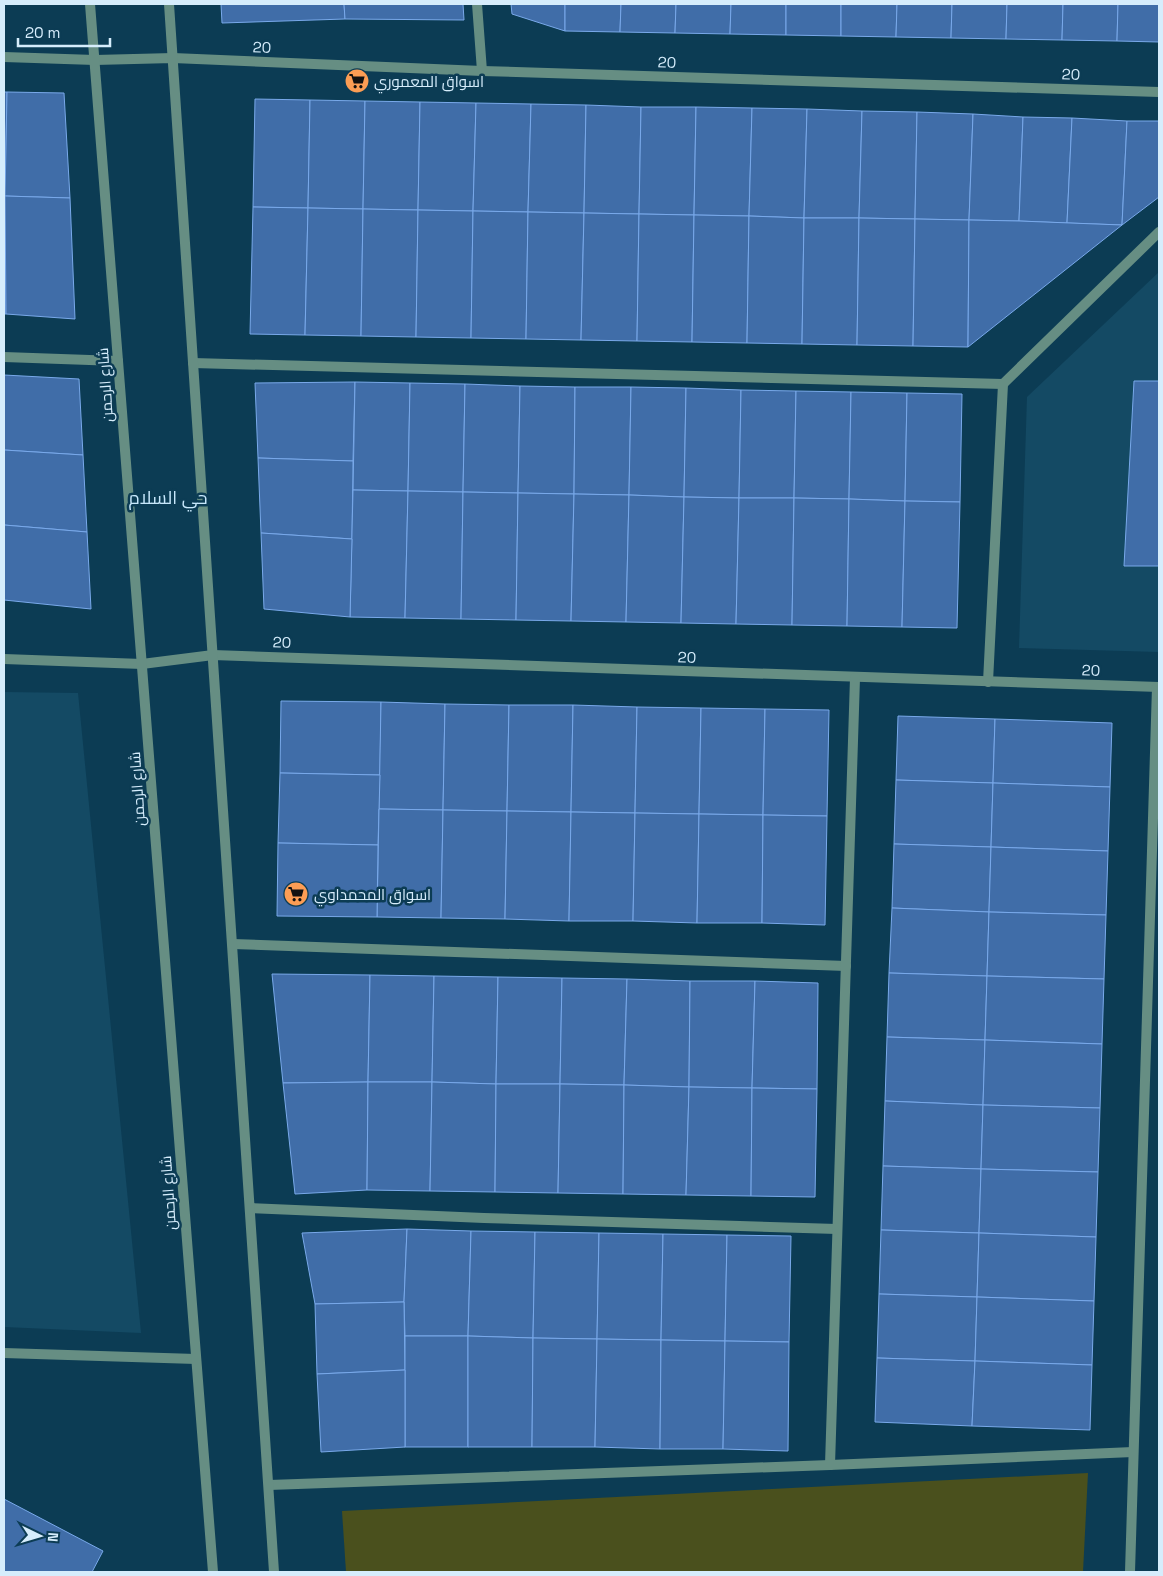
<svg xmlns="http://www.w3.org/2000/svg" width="1163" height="1576" viewBox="0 0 1163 1576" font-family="'Space Grotesk',Cairo,sans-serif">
	<rect width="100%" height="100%" fill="#0c3c54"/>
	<g fill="#144a64">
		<polygon points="1159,272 1159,652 1019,648 1027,397"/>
		<polygon points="4,692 78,693 141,1333 4,1327"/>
	</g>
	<polygon fill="#4a501d" points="1088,1473 1083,1572 346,1572 342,1511"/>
	<g fill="#406da8" stroke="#79a9ea">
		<polygon points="221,4 344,4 345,19 222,23"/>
		<polygon points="344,4 463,4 464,20 345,19"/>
		<polygon points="511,4 565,4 565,31 512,14"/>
		<polygon points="565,4 621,4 620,32 565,31"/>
		<polygon points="621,4 676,4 675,33 620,32"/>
		<polygon points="676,4 731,4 730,34 675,33"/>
		<polygon points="731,4 786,4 786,35 730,34"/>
		<polygon points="786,4 841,4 841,36 786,35"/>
		<polygon points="841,4 897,4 896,37 841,36"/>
		<polygon points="897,4 952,4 951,38 896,37"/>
		<polygon points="952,4 1007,4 1006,39 951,38"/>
		<polygon points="1007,4 1063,4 1062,40 1006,39"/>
		<polygon points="1063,4 1118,4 1117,41 1062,40"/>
		<polygon points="1118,4 1159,4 1159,42 1117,41"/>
		<polygon points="4,92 7,92 5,196 4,196"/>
		<polygon points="7,92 64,93 70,198 5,196"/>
		<polygon points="255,99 310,100 308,208 253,207"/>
		<polygon points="310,100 365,101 363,209 308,208"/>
		<polygon points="365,101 420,102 418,210 363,209"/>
		<polygon points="420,102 476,103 473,211 418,210"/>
		<polygon points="476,103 531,104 528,212 473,211"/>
		<polygon points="531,104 586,105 584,213 528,212"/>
		<polygon points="586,105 641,107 639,214 584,213"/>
		<polygon points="641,107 696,107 694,215 639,214"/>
		<polygon points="696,107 752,108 749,216 694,215"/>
		<polygon points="752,108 807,109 804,218 749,216"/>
		<polygon points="807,109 862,111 859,218 804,218"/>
		<polygon points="862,111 917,112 915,219 859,218"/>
		<polygon points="917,112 973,114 969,220 915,219"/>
		<polygon points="973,114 1023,117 1019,221 969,220"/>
		<polygon points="1023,117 1072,118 1067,223 1019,221"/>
		<polygon points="1072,118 1127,121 1122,225 1067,223"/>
		<polygon points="1127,121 1159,121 1159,197 1122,225"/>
		<polygon points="4,196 5,196 6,314 4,314"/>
		<polygon points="5,196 70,198 75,319 6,314"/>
		<polygon points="253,207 308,208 305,335 250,334"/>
		<polygon points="308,208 363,209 361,336 305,335"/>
		<polygon points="363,209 418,210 416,337 361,336"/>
		<polygon points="418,210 473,211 471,338 416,337"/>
		<polygon points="473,211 528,212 526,339 471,338"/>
		<polygon points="528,212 584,213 581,340 526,339"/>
		<polygon points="584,213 639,214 637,341 581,340"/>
		<polygon points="639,214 694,215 692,342 637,341"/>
		<polygon points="694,215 749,216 747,343 692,342"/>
		<polygon points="749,216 804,218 802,344 747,343"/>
		<polygon points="804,218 859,218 857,345 802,344"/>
		<polygon points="859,218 915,219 913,346 857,345"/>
		<polygon points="915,219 969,220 968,347 913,346"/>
		<polygon points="969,220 1019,221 1122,225 968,347"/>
		<polygon points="4,375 79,379 83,455 4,450"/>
		<polygon points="1134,381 1159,381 1159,566 1124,566"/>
		<polygon points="355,382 353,461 258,458 255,383"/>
		<polygon points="355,382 410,383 408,491 353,490"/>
		<polygon points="410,383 465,384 463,492 408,491"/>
		<polygon points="465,384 520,386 518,493 463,492"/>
		<polygon points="520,386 575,387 574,494 518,493"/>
		<polygon points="575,387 631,387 629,495 574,494"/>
		<polygon points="631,387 686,388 684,497 629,495"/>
		<polygon points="686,388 741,390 739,498 684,497"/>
		<polygon points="741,390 796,391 794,498 739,498"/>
		<polygon points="796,391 851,392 849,499 794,498"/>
		<polygon points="851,392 907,393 905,501 849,499"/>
		<polygon points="907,393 962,394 960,502 905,501"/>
		<polygon points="4,450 83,455 87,532 4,525"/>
		<polygon points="258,458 353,461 352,539 261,533"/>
		<polygon points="353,490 408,491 405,618 350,617"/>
		<polygon points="408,491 463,492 461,619 405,618"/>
		<polygon points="463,492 518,493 516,620 461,619"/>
		<polygon points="518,493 574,494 571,621 516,620"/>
		<polygon points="574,494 629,495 626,622 571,621"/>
		<polygon points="629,495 684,497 681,623 626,622"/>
		<polygon points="684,497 739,498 736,624 681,623"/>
		<polygon points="739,498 794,498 792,625 736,624"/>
		<polygon points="794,498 849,499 847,626 792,625"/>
		<polygon points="849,499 905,501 902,627 847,626"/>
		<polygon points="905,501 960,502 957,628 902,627"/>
		<polygon points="4,525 87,532 91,609 4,600"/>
		<polygon points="261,533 352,539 350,617 264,609"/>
		<polygon points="281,701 381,702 380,775 280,773"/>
		<polygon points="381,702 445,704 443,810 379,809"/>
		<polygon points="445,704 509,705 507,811 443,810"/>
		<polygon points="509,705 573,705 571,812 507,811"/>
		<polygon points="573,705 637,707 635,813 571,812"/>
		<polygon points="637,707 701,708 699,814 635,813"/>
		<polygon points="701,708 765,709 763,815 699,814"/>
		<polygon points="765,709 829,710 827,816 763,815"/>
		<polygon points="898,716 995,719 993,783 896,780"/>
		<polygon points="995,719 1112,723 1110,787 993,783"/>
		<polygon points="280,773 380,775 378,845 278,843"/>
		<polygon points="896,780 993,783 991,847 894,844"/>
		<polygon points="993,783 1110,787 1108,851 991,847"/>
		<polygon points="379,809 443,810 441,918 377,917"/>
		<polygon points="443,810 507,811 505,919 441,918"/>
		<polygon points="507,811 571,812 569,921 505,919"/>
		<polygon points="571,812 635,813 633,921 569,921"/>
		<polygon points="635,813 699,814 697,923 633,921"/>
		<polygon points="699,814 763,815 762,923 697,923"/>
		<polygon points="763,815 827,816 825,925 762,923"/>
		<polygon points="278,843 378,845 377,917 277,916"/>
		<polygon points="894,844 991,847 989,912 892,908"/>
		<polygon points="991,847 1108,851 1106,915 989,912"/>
		<polygon points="892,908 989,912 987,976 889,973"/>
		<polygon points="989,912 1106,915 1104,979 987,976"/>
		<polygon points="889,973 987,976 985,1040 887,1037"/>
		<polygon points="272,974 370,975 368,1082 283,1083"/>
		<polygon points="370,975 434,976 432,1082 368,1082"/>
		<polygon points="434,976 498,977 496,1084 432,1082"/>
		<polygon points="987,976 1104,979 1102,1044 985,1040"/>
		<polygon points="498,977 562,978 560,1084 496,1084"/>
		<polygon points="562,978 627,979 624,1085 560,1084"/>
		<polygon points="627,979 690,981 689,1087 624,1085"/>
		<polygon points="690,981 755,981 752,1088 689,1087"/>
		<polygon points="755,981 818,983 817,1089 752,1088"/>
		<polygon points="887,1037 985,1040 983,1105 885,1101"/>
		<polygon points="985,1040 1102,1044 1100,1108 983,1105"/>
		<polygon points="368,1082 367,1190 295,1194 283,1083"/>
		<polygon points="368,1082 432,1082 430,1191 367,1190"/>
		<polygon points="432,1082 496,1084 495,1192 430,1191"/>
		<polygon points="496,1084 560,1084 558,1193 495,1192"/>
		<polygon points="560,1084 624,1085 623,1194 558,1193"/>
		<polygon points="624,1085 689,1087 686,1195 623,1194"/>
		<polygon points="689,1087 752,1088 751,1196 686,1195"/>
		<polygon points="752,1088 817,1089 815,1197 751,1196"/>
		<polygon points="885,1101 983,1105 981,1169 883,1166"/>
		<polygon points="983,1105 1100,1108 1098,1172 981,1169"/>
		<polygon points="883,1166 981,1169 979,1233 881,1230"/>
		<polygon points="981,1169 1098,1172 1096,1237 979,1233"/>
		<polygon points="407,1229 404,1302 315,1304 302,1233"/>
		<polygon points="407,1229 471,1231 468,1336 405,1336 404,1302"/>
		<polygon points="881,1230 979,1233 977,1297 879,1294"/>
		<polygon points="471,1231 535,1232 533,1338 468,1336"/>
		<polygon points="535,1232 599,1233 597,1339 533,1338"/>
		<polygon points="599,1233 663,1234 661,1340 597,1339"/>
		<polygon points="979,1233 1096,1237 1094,1301 977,1297"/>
		<polygon points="663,1234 727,1235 725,1341 661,1340"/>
		<polygon points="727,1235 791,1236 789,1342 725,1341"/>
		<polygon points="879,1294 977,1297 975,1361 877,1358"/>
		<polygon points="977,1297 1094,1301 1092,1365 975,1361"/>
		<polygon points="404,1302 405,1370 317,1374 315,1304"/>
		<rect x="405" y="1336" width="63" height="111"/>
		<polygon points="468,1336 533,1338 532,1447 468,1447"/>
		<polygon points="533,1338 597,1339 595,1447 532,1447"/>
		<polygon points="597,1339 661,1340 660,1449 595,1447"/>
		<polygon points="661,1340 725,1341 723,1449 660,1449"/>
		<polygon points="725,1341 789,1342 788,1451 723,1449"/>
		<polygon points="877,1358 975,1361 972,1426 875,1422"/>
		<polygon points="975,1361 1092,1365 1090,1430 972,1426"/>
		<polygon points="405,1370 405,1447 321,1452 317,1374"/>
		<polygon points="4,1499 103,1551 92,1572 4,1572"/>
	</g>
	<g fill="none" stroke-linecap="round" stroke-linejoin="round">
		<g stroke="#668e83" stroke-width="10">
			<polyline points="477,4 482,71"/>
			<polyline points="4,57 95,60 173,58 482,71 1159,92"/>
			<polyline points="4,357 118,361"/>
			<polyline points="193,363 1003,384"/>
			<polyline points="4,659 142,664 213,655 1159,687"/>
			<polyline points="988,682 1003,384 1159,232"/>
			<polyline points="233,944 846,966"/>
			<polyline points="250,1208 484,1218 837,1229"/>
			<polyline points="4,1353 196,1359"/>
			<polyline points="830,1465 855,678"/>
			<polyline points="269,1485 830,1465 1133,1452"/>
			<polyline points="1130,1572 1157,687"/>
		</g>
		<g stroke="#668e83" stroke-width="10">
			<polyline points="90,4 213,1572"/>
			<polyline points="169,4 274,1572"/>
		</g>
	</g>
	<defs>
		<symbol id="supermarket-disc" viewBox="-11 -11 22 22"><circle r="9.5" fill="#fc9d54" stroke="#0c3c54"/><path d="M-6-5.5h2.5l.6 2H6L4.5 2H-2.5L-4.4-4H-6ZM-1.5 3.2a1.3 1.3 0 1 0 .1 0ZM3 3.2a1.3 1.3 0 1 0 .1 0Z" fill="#111"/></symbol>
	</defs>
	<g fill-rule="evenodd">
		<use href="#supermarket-disc" x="343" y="67" width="28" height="28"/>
		<use href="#supermarket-disc" x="282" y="880" width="28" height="28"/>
	</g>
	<g text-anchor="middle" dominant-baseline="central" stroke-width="5" stroke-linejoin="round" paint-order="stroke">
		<g font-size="15" fill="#d6edfc" stroke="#0c3c54">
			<text transform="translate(262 47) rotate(2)">20</text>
			<text transform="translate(667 62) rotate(2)">20</text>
			<text transform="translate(1071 74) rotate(2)">20</text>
			<text transform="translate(105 385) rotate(-94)">شارع الرحمن</text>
			<text transform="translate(282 642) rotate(2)">20</text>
			<text transform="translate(687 657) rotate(2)">20</text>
			<text transform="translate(1091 670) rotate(2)">20</text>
			<text transform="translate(137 789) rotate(-94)">شارع الرحمن</text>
			<text transform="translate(168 1193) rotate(-94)">شارع الرحمن</text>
		</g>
		<g font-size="15" fill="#d6edfc" stroke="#0c3c54" text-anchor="start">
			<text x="374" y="81">اسواق المعموري</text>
			<text x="314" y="894">اسواق المحمداوي</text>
		</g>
		<g font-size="18" fill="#c7e7fb" stroke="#0c3c54">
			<text x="168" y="497">حي السلام</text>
		</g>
	</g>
	<rect width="1163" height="1576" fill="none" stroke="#d6edfc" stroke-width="10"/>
	<g transform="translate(40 1536) rotate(95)" stroke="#0c3c54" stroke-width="4" paint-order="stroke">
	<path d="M0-4L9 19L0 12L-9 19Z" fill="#d6edfc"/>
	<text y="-8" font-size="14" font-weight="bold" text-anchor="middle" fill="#d6edfc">N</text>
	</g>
	<path d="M18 38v8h92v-8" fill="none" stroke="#d6edfc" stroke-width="2.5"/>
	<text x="25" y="38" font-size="15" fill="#d6edfc" stroke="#0c3c54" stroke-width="4" paint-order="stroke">20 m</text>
</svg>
